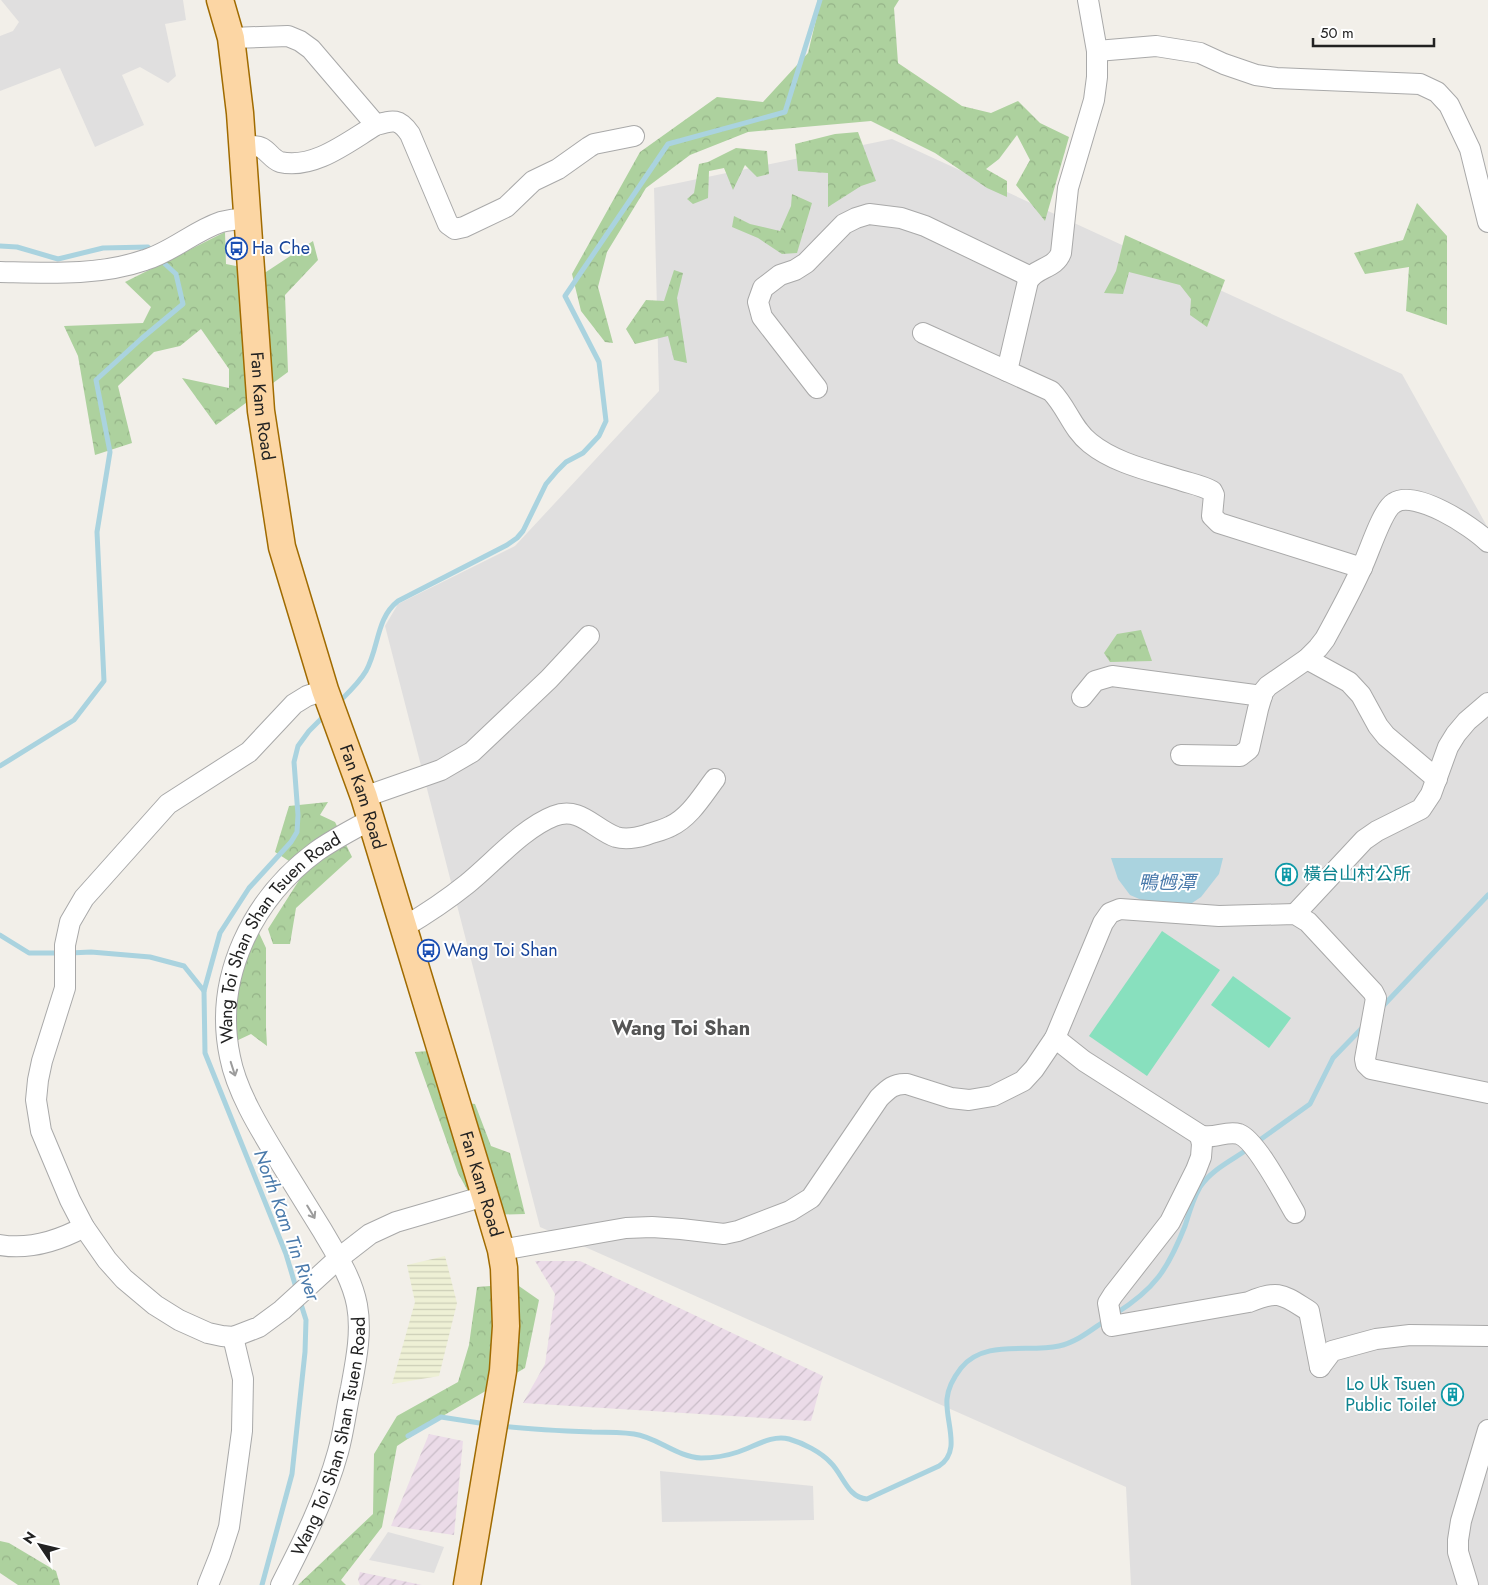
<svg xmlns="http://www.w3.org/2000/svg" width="1488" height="1585" viewBox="0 0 1488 1585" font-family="Jost,'Noto Sans TC',sans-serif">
	<defs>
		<pattern id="industrial-furrows" width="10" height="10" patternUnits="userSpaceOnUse" patternTransform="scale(1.25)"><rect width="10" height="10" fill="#ebdbe8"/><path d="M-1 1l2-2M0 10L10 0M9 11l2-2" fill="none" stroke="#c9bcc7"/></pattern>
		<pattern id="farmland-rules" width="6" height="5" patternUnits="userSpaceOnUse" patternTransform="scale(1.25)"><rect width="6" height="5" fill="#eef0d5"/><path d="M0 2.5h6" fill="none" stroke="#ccceb7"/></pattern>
		<pattern id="forest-crowns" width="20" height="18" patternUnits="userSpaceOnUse" patternTransform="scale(1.25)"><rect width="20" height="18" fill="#add19e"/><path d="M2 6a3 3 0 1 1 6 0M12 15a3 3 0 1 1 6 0" fill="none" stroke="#95b388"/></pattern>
	</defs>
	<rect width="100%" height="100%" fill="#f2efe9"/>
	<g fill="#e0dfdf">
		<polygon points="1,0 183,0 186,20 165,24 176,76 168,83 140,67 122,75 144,125 95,147 60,68 0,91 0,36 13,31 19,22"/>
		<polygon points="892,139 1402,374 1488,528 1488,1585 1131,1585 1126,1487 540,1227 385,626 398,604 515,546 659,391 654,188"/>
		<polygon points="660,1471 813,1486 814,1520 662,1522"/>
		<polygon points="388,1532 444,1547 434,1573 369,1560"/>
	</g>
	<g fill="url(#industrial-furrows)">
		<polygon points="535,1261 580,1261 823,1376 811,1421 523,1403 545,1364 555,1294"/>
		<polygon points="429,1434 463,1441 454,1535 391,1526"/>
		<polygon points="360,1572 422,1585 360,1585 358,1580"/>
	</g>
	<polygon fill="url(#farmland-rules)" points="445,1256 457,1303 439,1376 392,1384 415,1302 407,1265"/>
	<g fill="url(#forest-crowns)">
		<polygon points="817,0 899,0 894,8 898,63 962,106 991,113 1018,101 1040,123 1069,137 1045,221 1016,185 1030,160 1017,135 999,159 986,169 1007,181 1007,197 987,188 935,153 871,121 748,132 690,155 646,188 607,252 598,287 613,343 605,342 581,311 572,274 640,152 717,97 763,102 808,53 820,3"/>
		<polygon points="858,132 876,181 861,186 828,207 828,173 798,171 795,144 835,134"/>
		<polygon points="736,148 767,151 769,174 757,177 745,165 733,190 724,168 709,171 708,198 693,204 687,199 694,193 699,164 708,162"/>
		<polygon points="792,194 812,203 797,253 782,254 758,238 732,227 734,216 750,224 780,231 791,206"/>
		<polygon points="1417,203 1447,236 1447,325 1406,311 1409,267 1365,274 1354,253 1403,240"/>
		<polygon points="225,232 226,264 266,272 313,241 318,260 285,295 288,372 216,425 182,378 229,388 229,369 201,329 180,346 154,352 118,386 132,443 95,455 78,356 64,326 143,323 151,307 125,282"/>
		<polygon points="1125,235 1225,280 1207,327 1190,315 1191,299 1180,285 1129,272 1123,294 1104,293 1116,271"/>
		<polygon points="674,270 683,273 677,298 687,363 674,360 668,336 635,344 626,329 646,300 664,301"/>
		<polygon points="1141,630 1152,661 1110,662 1104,653 1117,634"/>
		<polygon points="328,802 320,815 335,822 352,857 296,908 290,944 273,944 268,929 303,874 308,848 289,861 275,852 289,806"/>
		<polygon points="259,933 266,948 266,1028 267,1046 251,1034 234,1042 235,1008 244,952"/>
		<polygon points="429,1051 444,1100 475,1104 491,1146 510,1153 525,1214 481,1215 458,1173 415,1052"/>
		<polygon points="516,1284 539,1300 525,1368 441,1417 397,1446 382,1527 341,1580 346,1585 298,1585 373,1514 374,1454 397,1416 458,1382 469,1345 477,1287"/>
		<polygon points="0,1541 9,1543 56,1571 60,1585 18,1585 0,1573"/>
	</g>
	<g fill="#88e0be">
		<polygon points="1162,931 1220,970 1147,1076 1089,1036"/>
		<polygon points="1233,976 1291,1018 1269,1048 1211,1005"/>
	</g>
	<polygon fill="#aad3df" points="1111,858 1223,858 1219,874 1201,897 1189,905 1144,901 1130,895 1118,879"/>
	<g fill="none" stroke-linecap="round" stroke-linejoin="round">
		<g stroke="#aad3df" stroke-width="5">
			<polyline points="0,246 17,247 58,259 103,248 148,247 152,252"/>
			<path d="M 338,703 C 348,693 359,683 366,671 C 379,648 376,618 398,601 L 507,545 L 517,538 L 523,531 L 546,484 L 557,471 L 566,462 L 583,453 L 599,436 L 606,421 L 599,362 L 565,296 L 668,144 L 785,112 L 820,0"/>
			<polyline points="0,766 74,720 104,681 97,532 110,452 96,380 141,339 183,304 176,274 165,264"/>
			<polyline points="0,935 29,953 62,953"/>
			<polyline points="70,953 91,952 150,957 184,966 204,991"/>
			<polyline points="1382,1007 1488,895"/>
			<polyline points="1257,1142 1310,1104 1333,1058 1364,1026"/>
			<polyline points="297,1291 286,1254 205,1053 204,991 220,933 249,888 291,842 297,832 298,815 294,762 298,746 309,731 326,714"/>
			<path d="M 1115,1314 C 1155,1289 1168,1269 1185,1226 C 1189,1213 1193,1199 1200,1187 C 1211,1170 1232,1160 1248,1149"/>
			<path d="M 501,1426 C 532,1430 561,1431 592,1432 C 606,1432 620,1432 634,1434 C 657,1437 677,1457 701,1458 C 713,1458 726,1456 738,1452 C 754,1447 772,1434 789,1439 C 803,1443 821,1452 831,1463 C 843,1475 848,1498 867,1499 L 939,1466 C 962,1451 945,1422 947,1399 C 948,1387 954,1377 961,1368 C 984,1339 1028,1353 1059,1346 C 1077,1342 1091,1330 1106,1320"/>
			<polyline points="408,1436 441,1417 486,1424"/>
			<polyline points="262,1585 292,1474 305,1352 306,1320 300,1301"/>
		</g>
		<defs>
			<g id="minor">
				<polyline points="231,38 288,36 300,41 311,49 376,125"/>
				<polyline points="1097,51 1156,46 1200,53 1224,64 1256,75 1276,78 1420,84 1437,92 1449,105 1470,149 1488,222"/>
				<path d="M 243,146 C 249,146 256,145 262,148 C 269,152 272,159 280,162 C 314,170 349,141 376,125 C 393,120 399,118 410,134 L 448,224 L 455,229 L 464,227 L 506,207 L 533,181 L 558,169 L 589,147 L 594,144 L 634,136"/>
				<path d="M 0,272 C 48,273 99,276 145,260 C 172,252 194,231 221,222 C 229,220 238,219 247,218"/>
				<path d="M 923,333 L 1051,391 C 1067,407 1072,429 1090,443 C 1116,464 1152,471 1183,481 C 1193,484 1203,486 1212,491 L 1214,495 L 1212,516 L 1219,523 L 1362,568"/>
				<path d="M 1007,371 L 1028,281 C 1036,267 1055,269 1061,253 L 1068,188 L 1094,100 L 1097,77 L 1097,51 L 1088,0"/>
				<polyline points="817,388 762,317 758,302 763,288 780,275 795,270 806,263 844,224 856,218 869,214 901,218 925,226 1031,277"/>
				<polyline points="1307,659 1349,682 1361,695 1378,726 1386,736 1437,779"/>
				<polyline points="325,690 307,696 294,704 249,752 168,804 84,898 70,922 65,945 65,988 42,1061 38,1080 36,1100 41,1131 70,1200 84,1227 107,1260 124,1279 155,1305 179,1320 208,1333 222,1336 233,1337 259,1327 282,1310 339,1258 370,1234 396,1222 485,1196"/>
				<polyline points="1082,697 1095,681 1112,676 1262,696"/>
				<path d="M 1181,755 L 1240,756 L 1249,749 L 1258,709 L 1263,692 L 1268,686 L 1307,659 L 1318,648 L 1325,639 C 1338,615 1351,592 1362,567 C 1369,553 1382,510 1394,503 C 1415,489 1472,526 1488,542"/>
				<polyline points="364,797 441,770 472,752 549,679 589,636"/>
				<polyline points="1295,914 1364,840 1377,831 1421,809 1431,794 1448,747 1456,734 1467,721 1488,703"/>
				<path d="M 404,927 C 426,914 447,900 467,884 C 493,863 523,828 554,816 C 580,806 594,829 616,837 C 626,840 636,838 646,835 C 654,832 664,830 671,826 C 690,817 702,796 715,779"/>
				<path d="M 1055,1038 L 1084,1061 L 1200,1135 C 1213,1140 1226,1130 1239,1134 C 1256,1140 1285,1196 1295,1213"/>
				<path d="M 1200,1135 L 1202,1144 L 1201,1157 L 1196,1170 L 1170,1222 L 1113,1295 L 1108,1303 L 1112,1326 L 1249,1302 C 1279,1289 1283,1295 1309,1311 L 1320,1367"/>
				<path d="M 0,1245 C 30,1250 58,1241 84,1227"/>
				<path d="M 501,1250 L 626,1228 L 652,1227 L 681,1229 L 724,1234 L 738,1231 L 790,1211 L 811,1198 L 879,1098 C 888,1089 894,1083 907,1084 L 951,1098 L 969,1100 L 993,1096 L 1023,1081 L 1034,1069 L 1055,1038 L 1103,923 L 1110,913 L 1120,909 L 1219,916 L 1295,914 L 1308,922 L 1373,992 L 1376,998 L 1365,1059 L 1366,1064 L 1371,1069 L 1488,1093"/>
				<polyline points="1320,1367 1332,1351 1376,1339 1410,1335 1488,1336"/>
				<polyline points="208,1585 220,1555 229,1527 242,1431 243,1379 233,1337"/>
				<path id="s1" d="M 281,1585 C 303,1542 325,1499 338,1452 C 344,1431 346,1409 351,1388 C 356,1361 362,1332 357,1305 C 352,1278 336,1254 322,1230 C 309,1209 296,1188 283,1167 C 263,1134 237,1094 230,1057 C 213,977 253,898 317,851 C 334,839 352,830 370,820"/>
				<polyline points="1468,1585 1458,1552 1458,1540 1461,1521 1488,1430"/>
			</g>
			<g id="major">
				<path id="s2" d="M 220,0 L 231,38 L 240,113 L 261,411 L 282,547 L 325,690 L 364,797 L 485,1196 L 501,1250 L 504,1268 L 506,1326 L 503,1371 L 467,1585"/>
			</g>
		</defs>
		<use href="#minor" stroke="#a9a9a9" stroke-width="22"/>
		<use href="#major" stroke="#a06b00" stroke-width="29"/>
		<use href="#minor" stroke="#fff" stroke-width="20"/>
		<use href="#major" stroke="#fcd6a4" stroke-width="26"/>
	</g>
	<defs><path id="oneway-shaft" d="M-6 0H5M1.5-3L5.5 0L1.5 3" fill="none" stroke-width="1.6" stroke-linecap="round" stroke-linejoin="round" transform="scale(1.25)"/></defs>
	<g stroke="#9c9c9c">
		<use href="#oneway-shaft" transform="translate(233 1069) rotate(72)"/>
		<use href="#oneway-shaft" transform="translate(311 1212) rotate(59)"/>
	</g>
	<defs>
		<symbol id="bus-ring" viewBox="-11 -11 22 22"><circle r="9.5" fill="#fff" stroke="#1a4fb4" stroke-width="1.5"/><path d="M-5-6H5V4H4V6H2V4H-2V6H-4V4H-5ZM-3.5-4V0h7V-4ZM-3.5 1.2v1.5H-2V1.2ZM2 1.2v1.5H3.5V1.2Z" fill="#1a4fb4"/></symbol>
		<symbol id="building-ring" viewBox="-11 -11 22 22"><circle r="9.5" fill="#fff" stroke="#0f9aa8" stroke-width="1.5"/><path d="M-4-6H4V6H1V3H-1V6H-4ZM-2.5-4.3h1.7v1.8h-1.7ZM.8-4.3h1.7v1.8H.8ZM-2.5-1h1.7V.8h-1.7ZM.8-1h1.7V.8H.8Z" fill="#0f9aa8"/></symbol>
	</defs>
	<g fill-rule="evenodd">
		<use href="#bus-ring" x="224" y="236" width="25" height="25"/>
		<use href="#building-ring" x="1274" y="862" width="25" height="25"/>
		<use href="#bus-ring" x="416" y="938" width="25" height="25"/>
		<use href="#building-ring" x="1440" y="1382" width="25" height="25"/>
	</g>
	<g text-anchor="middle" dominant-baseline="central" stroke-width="4" stroke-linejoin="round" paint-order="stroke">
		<g font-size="18" fill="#164399" stroke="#fff" text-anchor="start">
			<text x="252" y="248">Ha Che</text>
			<text x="444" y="950">Wang Toi Shan</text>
		</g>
		<g font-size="18" fill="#222" stroke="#fff">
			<text stroke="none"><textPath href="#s2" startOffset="409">Fan Kam Road</textPath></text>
			<text stroke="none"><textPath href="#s2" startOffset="814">Fan Kam Road</textPath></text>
			<text stroke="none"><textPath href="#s1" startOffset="712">Wang Toi Shan Shan Tsuen Road</textPath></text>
			<text stroke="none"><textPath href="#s2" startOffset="1219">Fan Kam Road</textPath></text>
			<text stroke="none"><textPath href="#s1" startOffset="158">Wang Toi Shan Shan Tsuen Road</textPath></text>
		</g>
		<g font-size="18" fill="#0d838f" stroke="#fff" text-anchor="start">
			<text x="1303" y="874">橫台山村公所</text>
			<text x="1436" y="1384" text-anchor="end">Lo Uk Tsuen<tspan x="1436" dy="21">Public Toilet</tspan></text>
		</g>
		<g font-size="19" font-style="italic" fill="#4a7aab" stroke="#fff">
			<text x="1167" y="882">鴨乸潭</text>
			<text transform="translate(287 1225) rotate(70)">North Kam Tin River</text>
		</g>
		<g font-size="20" font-weight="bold" fill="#555" stroke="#fff">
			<text x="681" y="1028">Wang Toi Shan</text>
		</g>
	</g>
	<g transform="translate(40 1545) rotate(305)" stroke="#ffffff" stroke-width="4" paint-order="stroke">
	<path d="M0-4L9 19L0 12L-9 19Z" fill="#222222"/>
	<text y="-8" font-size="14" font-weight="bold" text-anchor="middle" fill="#222222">N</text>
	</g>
	<path d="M1313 38v8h121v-8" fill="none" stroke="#222222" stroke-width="2.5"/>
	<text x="1320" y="38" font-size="15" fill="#222222" stroke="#ffffff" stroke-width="4" paint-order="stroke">50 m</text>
</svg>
